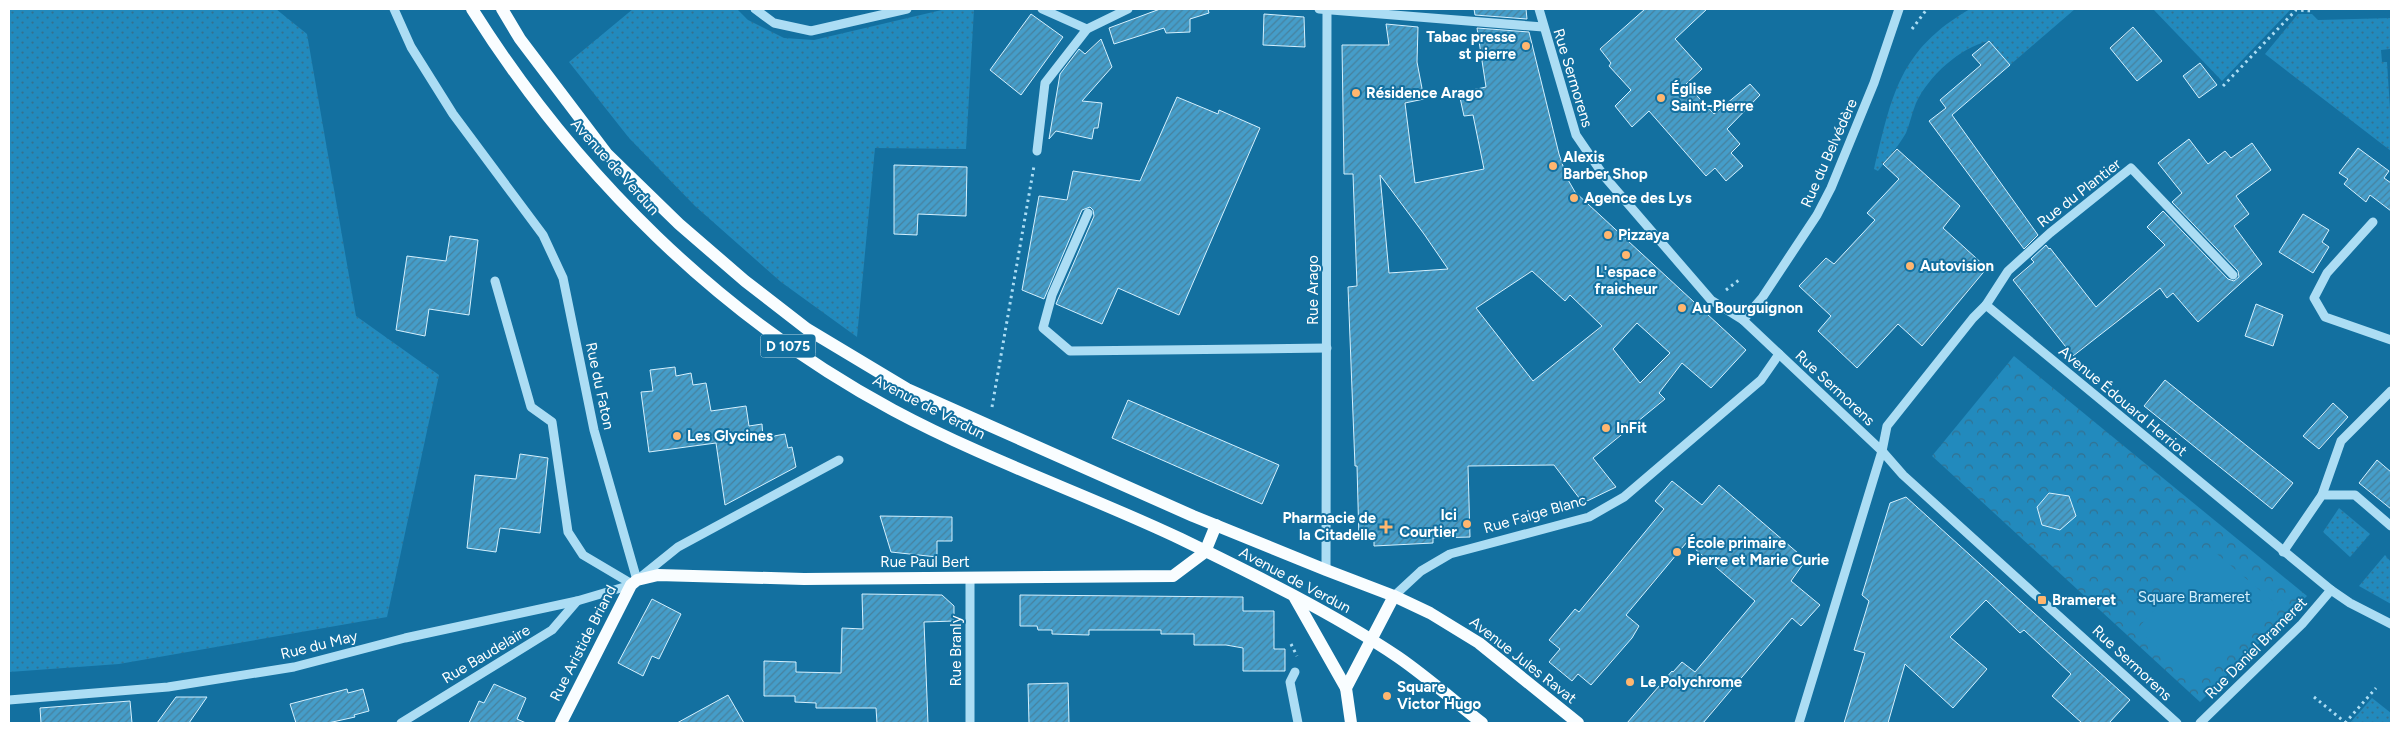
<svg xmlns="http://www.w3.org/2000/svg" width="2400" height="732" viewBox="0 0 2400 732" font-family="Figtree,sans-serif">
	<defs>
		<pattern id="grass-dots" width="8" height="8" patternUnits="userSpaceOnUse" patternTransform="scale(1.25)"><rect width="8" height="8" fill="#228abd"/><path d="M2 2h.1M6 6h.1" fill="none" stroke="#337190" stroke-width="1.8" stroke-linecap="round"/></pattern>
		<pattern id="park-crowns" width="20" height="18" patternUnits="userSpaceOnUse" patternTransform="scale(1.25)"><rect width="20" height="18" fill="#228abd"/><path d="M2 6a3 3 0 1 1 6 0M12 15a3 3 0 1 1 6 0" fill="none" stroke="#337190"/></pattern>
		<pattern id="building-hatch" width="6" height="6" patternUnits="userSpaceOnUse" patternTransform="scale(1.25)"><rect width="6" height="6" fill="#459dc9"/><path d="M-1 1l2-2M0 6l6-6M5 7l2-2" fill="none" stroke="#47819d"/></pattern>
	</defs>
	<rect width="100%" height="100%" fill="#1370a0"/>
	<g fill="url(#grass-dots)">
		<polygon points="9,9 276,9 307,34 356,316 439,375 387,617 119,664 9,672"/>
		<polygon points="633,9 737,9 748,20 784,38 814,40 946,9 974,9 966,149 875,148 857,337 781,282 695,206 629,138 569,62"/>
		<path d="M 1970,9 L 2075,9 L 2010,65 L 1989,41 C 1959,48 1929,76 1916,103 C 1912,113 1910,123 1906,133 C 1898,147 1888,158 1878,171 L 1874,169 C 1892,95 1899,50 1970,9 Z"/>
		<polygon points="2153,9 2291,9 2222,81"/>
		<polygon points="2298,14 2312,14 2318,20 2391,18 2390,49 2381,50 2382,62 2387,62 2390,109 2391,109 2391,151 2265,54"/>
		<polygon points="2339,508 2370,534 2350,557 2323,532"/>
		<polygon points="2385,555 2391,562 2391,604 2359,586"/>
		<polygon points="2372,698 2391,713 2391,723 2350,723"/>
	</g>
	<polygon fill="url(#park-crowns)" points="2014,356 2307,596 2200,702 1932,456"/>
	<polygon fill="#228abd" points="2210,548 2275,603 2195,681 2137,629"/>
	<g fill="url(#building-hatch)" stroke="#d4f0fe" fill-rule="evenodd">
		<polygon points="1160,9 1208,9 1209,13 1190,19 1190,32 1166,33 1164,28 1114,44 1109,28"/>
		<polygon points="1474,9 1526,9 1527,19 1475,15"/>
		<polygon points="1645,9 1707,9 1675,39 1702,69 1686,84 1714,114 1750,84 1760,95 1727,129 1740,144 1731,153 1743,166 1726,181 1715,168 1706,176 1649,111 1632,127 1615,106 1631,90 1609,66 1611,63 1600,49"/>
		<polygon points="1031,14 1063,37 1021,95 990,70"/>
		<polygon points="1264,14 1304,17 1305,47 1263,45"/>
		<path d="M 1386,24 L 1418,27 L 1417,62 L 1424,99 L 1405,103 L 1415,183 L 1484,169 L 1473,115 L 1464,116 L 1459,93 L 1486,87 L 1477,28 L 1529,32 L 1559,154 L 1567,178 L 1575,192 L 1746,350 L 1711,388 L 1682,363 L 1659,393 L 1665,399 L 1593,458 L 1616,487 L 1583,503 L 1554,465 L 1468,466 L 1470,537 L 1433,538 L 1433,543 L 1374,546 L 1374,540 L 1359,540 L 1357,466 L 1355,466 L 1348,287 L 1357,286 L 1353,174 L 1344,174 L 1342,45 L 1389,45 ZM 1380,175 L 1424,234 L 1448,269 L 1389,273 ZM 1532,271 L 1565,301 L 1570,295 L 1602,326 L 1533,381 L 1476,308 ZM 1637,323 L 1670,353 L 1640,383 L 1613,349 Z"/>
		<polygon points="2133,27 2162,61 2137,81 2110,48"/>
		<polygon points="1101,39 1112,67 1082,101 1102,103 1098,128 1094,128 1092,139 1056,131 1049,139 1060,74 1079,49 1085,54"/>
		<polygon points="1989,41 2010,65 1952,115 2038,235 2024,249 1929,121 1946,108 1940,100 1981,65 1972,55"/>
		<polygon points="2200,63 2217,85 2199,98 2183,76"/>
		<polygon points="1177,97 1218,114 1219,110 1260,128 1179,315 1118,288 1102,324 1056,304 1094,216 1093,210 1090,207 1082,210 1044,299 1022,290 1039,196 1067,200 1073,171 1140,181"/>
		<polygon points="2189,139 2208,164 2225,151 2231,158 2252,143 2271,170 2236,196 2249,214 2234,226 2262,264 2198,322 2173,293 2167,298 2160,288 2073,356 2013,280 2034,262 2031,259 2046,245 2049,249 2050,248 2096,307 2165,245 2147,227 2163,211 2228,279 2234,281 2239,277 2238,271 2172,202 2182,193 2158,163"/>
		<polygon points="2358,148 2389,171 2384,178 2391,183 2391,211 2370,195 2366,202 2344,184 2348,179 2339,173"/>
		<polygon points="1897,149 1960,206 1943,228 1987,268 1922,346 1898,324 1857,368 1818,331 1831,316 1799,286 1826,258 1834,264 1875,220 1867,213 1899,179 1883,164"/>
		<polygon points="894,165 967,167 966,216 918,214 917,235 894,234"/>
		<polygon points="2303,214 2329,230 2322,242 2329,247 2313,273 2279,252"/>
		<polygon points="450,236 478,240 469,315 429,309 425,336 396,330 407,256 446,261"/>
		<polygon points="2256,304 2283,315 2273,346 2245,336"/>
		<polygon points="675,367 676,376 691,373 693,385 706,383 711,411 746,406 749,426 762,424 763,438 785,434 788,448 792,447 796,467 725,505 716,443 649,452 641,392 653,391 650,370"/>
		<polygon points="2165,380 2293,483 2272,509 2144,406"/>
		<polygon points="1128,400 1279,465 1262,504 1112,438"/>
		<polygon points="2333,403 2348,417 2319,449 2303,436"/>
		<polygon points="520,454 548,458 540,533 500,528 496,552 467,548 475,475 516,479"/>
		<polygon points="2377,460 2391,472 2391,509 2359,483"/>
		<polygon points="1672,481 1702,505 1719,485 1806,560 1791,581 1820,605 1801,626 1792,618 1703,723 1627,723 1672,671 1673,672 1682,662 1695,672 1755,601 1687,542 1626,615 1639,626 1632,638 1591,685 1578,674 1572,681 1549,662 1560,649 1549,640 1575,609 1579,612 1664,509 1655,501"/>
		<polygon points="2049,493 2069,496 2076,516 2060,530 2042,525 2037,507"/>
		<polygon points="1906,497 2130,700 2109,723 2082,723 2052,696 2071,674 2024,630 2020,633 1986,600 1950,637 1987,669 1953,708 1905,664 1888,723 1844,723 1865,653 1854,650 1869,601 1862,595 1890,503"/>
		<polygon points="880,516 952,517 952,541 937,541 937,557 891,552"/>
		<polygon points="862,594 942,595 954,606 954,621 924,622 928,723 877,723 876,708 816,708 816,703 795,702 795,696 764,696 764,661 796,662 796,672 841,673 842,628 863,629"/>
		<polygon points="1020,595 1243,597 1243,611 1274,611 1274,649 1285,649 1285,671 1243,671 1243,648 1226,645 1194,645 1194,634 1161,634 1161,630 1089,630 1089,635 1052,634 1052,630 1038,630 1037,626 1020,626"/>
		<polygon points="652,599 681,614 659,659 652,656 643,676 618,663"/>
		<polygon points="1068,683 1069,723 1029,723 1028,684"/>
		<polygon points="494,684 526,698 517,719 526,723 469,723 479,701 484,703"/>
		<polygon points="347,689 348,693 363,689 369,711 354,715 355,717 328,723 296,723 290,704"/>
		<polygon points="728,695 744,723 677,723"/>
		<polygon points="176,697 207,697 189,723 157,723"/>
		<polygon points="130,701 132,723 41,723 40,708"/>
	</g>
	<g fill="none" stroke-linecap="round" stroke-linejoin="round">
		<g stroke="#acddf4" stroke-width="3" stroke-dasharray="2.5 4" stroke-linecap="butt">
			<polyline points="1912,29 1927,9"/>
			<polyline points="2223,86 2296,10 2313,11"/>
			<polyline points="1726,290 1739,280"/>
			<polyline points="992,407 1034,166"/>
			<polyline points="1291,644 1297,656"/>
			<polyline points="2314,697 2346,723"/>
			<polyline points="2345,723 2376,688"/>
		</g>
		<g stroke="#acddf4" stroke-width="9">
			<polyline points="394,9 411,47 453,114 543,235 563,278 594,430 637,580 678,547 839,460"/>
			<polyline points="755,9 774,23 811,31 907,9"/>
			<polyline points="1042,9 1087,29"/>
			<polyline points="1319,9 1543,27"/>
			<polyline points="1539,9 1576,135 1604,176 1711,300 1743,320 1882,451 1903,475 2177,723"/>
			<polyline points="1037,151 1045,83 1087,29 1128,9"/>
			<polyline points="1088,213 1052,295 1043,328 1070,351 1327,348"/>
			<polyline points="2373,222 2327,273 2314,298 2325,317 2391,340"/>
			<polyline points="495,281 531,407 552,422 568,532 583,555 632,584"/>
			<polyline points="1986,305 2008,271 2050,233 2131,168 2233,275"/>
			<polyline points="1743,320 1762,298 1817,215 1831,188 1874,83 1899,9"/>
			<polyline points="2322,495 2341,441 2391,391"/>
			<polyline points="2283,552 2322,495 2355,495 2391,526"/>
			<polyline points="1326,570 1327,9"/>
			<polyline points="970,578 970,723"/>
			<polyline points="1394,596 1421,571 1450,554 1589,517 1624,497 1761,380 1779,354"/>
			<polyline points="1295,672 1290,682 1298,723"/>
			<polyline points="9,700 168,687 294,667 405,638 577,601 631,585"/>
			<polyline points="401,723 552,630 577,601"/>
			<polyline points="1799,723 1882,451 1887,426 1973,318 1986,305 2331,590 2350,603 2391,624"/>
			<polyline points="2200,723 2302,624 2331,590"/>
		</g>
		<g stroke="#f9fdff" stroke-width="12">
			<path d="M 472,9 C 576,174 720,317 893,410 C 986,460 1086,494 1181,539 C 1251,573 1333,613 1398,657 C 1427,677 1454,701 1482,723"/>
			<polyline points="502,9 520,39 607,154 679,224 745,281 807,329 907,389 1193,516 1326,570 1394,596 1430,613 1479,643 1578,723"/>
			<polyline points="1205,552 1216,525"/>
			<polyline points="1295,598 1346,688"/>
			<polyline points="561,723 631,585 637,580 658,575 804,579 1173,576 1205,552"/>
			<polyline points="1351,723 1346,688 1394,596"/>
		</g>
	</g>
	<g fill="#ffb66f" stroke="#1370a0" stroke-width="2">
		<circle cx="1526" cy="46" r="5"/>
		<circle cx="1356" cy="93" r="5"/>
		<circle cx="1661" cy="98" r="5"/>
		<circle cx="1553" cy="166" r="5"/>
		<circle cx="1574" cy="198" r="5"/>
		<circle cx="1608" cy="235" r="5"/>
		<circle cx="1626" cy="255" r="5"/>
		<circle cx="1910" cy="266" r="5"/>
		<circle cx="1682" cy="308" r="5"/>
		<circle cx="1606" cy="428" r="5"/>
		<circle cx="677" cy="436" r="5"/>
		<circle cx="1467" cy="524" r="5"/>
		<path d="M1383.5 519.5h5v5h5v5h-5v5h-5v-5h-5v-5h5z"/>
		<circle cx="1677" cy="552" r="5"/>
		<rect x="2037" y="595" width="10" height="10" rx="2.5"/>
		<circle cx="1630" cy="682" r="5"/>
		<circle cx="1387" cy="696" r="5"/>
	</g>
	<g text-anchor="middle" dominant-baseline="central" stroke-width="4" stroke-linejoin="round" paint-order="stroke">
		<rect fill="#1370a0" stroke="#b8d4e2" stroke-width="1" x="760.5" y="334.5" width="55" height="23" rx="4"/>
		<g font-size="14" font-weight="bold" fill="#fff">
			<text x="788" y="346">D 1075</text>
		</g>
		<g font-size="15" font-weight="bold" fill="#fff" stroke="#1370a0" text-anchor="start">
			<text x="1516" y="37" text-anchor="end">Tabac presse<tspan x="1516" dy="17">st pierre</tspan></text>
			<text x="1671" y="89">Église<tspan x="1671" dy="17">Saint-Pierre</tspan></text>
			<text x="1366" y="93">Résidence Arago</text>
			<text x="1563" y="157">Alexis<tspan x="1563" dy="17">Barber Shop</tspan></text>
			<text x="1584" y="198">Agence des Lys</text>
			<text x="1618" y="235">Pizzaya</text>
			<text x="1920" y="266">Autovision</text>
			<text x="1626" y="272" text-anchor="middle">L'espace<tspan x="1626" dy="17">fraicheur</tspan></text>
			<text x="1692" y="308">Au Bourguignon</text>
			<text x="1616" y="428">InFit</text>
			<text x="687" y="436">Les Glycines</text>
			<text x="1457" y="515" text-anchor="end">Ici<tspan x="1457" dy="17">Courtier</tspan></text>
			<text x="1376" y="518" text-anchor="end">Pharmacie de<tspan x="1376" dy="17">la Citadelle</tspan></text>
			<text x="1687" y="543">École primaire<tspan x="1687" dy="17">Pierre et Marie Curie</tspan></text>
			<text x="2052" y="600">Brameret</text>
			<text x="1640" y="682">Le Polychrome</text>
			<text x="1397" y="687">Square<tspan x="1397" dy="17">Victor Hugo</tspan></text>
		</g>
		<g font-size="15" fill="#fff" stroke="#1370a0">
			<text transform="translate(1573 78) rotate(73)">Rue Sermorens</text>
			<text transform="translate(1829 153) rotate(-66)">Rue du Belvédère</text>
			<text transform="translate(615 167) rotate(48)">Avenue de Verdun</text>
			<text transform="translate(2079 193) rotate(-38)">Rue du Plantier</text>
			<text transform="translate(1313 290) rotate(-90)">Rue Arago</text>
			<text transform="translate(600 386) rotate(78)">Rue du Faton</text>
			<text transform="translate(1835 388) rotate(43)">Rue Sermorens</text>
			<text transform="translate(2123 401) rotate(40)">Avenue Édouard Herriot</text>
			<text transform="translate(929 407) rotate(27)">Avenue de Verdun</text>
			<text transform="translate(1535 514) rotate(-16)">Rue Faige Blanc</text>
			<text x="925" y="562">Rue Paul Bert</text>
			<text transform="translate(1295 580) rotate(28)">Avenue de Verdun</text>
			<text transform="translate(583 643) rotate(-63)">Rue Aristide Briand</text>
			<text transform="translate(319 645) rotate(-14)">Rue du May</text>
			<text transform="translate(2256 648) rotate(-45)">Rue Daniel Brameret</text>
			<text transform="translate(956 651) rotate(-90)">Rue Branly</text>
			<text transform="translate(486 654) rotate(-31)">Rue Baudelaire</text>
			<text transform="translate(1523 660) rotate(38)">Avenue Jules Ravat</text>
			<text transform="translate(2132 663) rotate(43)">Rue Sermorens</text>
		</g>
		<g font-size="15" fill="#d4f0fe" stroke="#1370a0">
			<text x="2194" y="597">Square Brameret</text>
		</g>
	</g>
	<rect width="2400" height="732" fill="none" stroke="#ffffff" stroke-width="20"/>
</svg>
